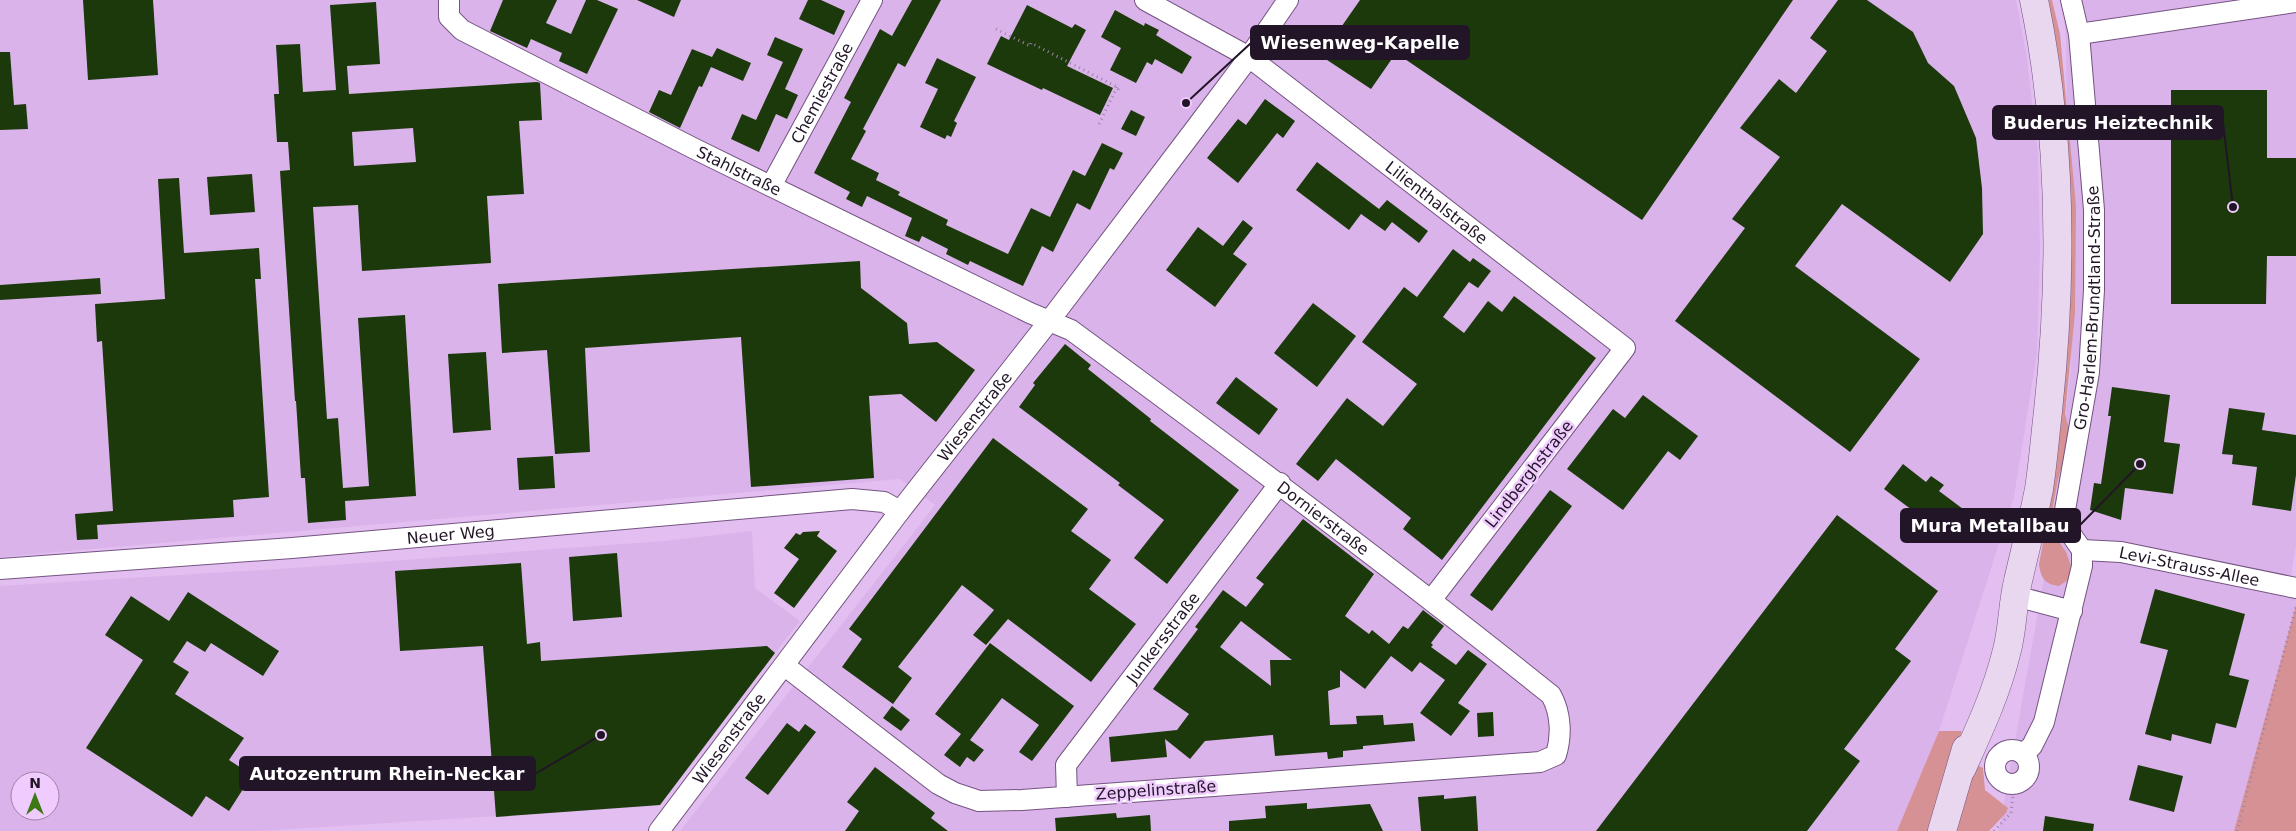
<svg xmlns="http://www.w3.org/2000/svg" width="2296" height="831" viewBox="0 0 2296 831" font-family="'DejaVu Sans',sans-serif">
	<rect width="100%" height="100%" fill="#e3bff1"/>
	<g fill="#dbb3eb" fill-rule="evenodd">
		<polygon points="0,0 2016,0 2027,58 2038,154 2040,250 2037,353 2014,497 1939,731 1897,831 680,831 935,505 900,479 0,557"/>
		<polygon points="2063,0 2296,0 2296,545 2290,581 2296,585 2296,605 2234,831 1999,831 2050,544 2071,369 2066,43"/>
		<path d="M 752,531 L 755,588 L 800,621 L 655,806 L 261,831 L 0,831 L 0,586 L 293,568 L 664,541 ZM 20,781 L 50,781 L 50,811 L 20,811 Z"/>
	</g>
	<g fill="#d59194">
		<path d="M 2044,0 L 2052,0 L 2060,34 L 2076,206 L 2075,313 L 2065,414 L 2071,436 L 2058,479 L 2052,513 L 2054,534 L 2066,552 L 2071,566 L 2068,580 L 2059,586 C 2044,584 2041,578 2039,564 L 2053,489 Z"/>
		<polygon points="2296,605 2296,831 2234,831"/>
		<polygon points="1939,731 1962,731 1931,831 1897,831"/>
		<polygon points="1975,764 1983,768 1985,790 2008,808 2006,813 1989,831 1952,831"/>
	</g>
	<g fill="#1c390c" fill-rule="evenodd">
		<polygon points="83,0 153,0 158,75 88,80"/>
		<polygon points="503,0 557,0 546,23 571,34 586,0 597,0 618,9 587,74 559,61 562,53 531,39 527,48 490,31"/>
		<polygon points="637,0 681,0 674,17"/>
		<polygon points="808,0 821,0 845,11 834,35 799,19"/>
		<polygon points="912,0 941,0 905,67 898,63 863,129 866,131 851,159 879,173 876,180 900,192 898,195 948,220 946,225 1008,254 1031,208 1050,217 1073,170 1085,176 1102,143 1123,153 1114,170 1110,168 1090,210 1077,203 1053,252 1042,246 1023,286 970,261 968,265 946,254 948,249 922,236 919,242 905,236 912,218 867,196 862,207 846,199 850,192 814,173 851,102 844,98 880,29 892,36"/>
		<polygon points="1360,0 1793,0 1642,220 1396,53 1371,89 1321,56"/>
		<polygon points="1838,0 1867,0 1913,32 1928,63 1954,86 1976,138 1982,188 1983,234 1950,282 1842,204 1795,266 1920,359 1850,452 1675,321 1745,228 1732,219 1780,157 1740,128 1779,79 1796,93 1827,51 1810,38"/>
		<path d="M 376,2 L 380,64 L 347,66 L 349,94 L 537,82 L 540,83 L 542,120 L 519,121 L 524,194 L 487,196 L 491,263 L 362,271 L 358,205 L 313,207 L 327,419 L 338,418 L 343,488 L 369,486 L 358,318 L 405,315 L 416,496 L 345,501 L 346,520 L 308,523 L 305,478 L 301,478 L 296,401 L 295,401 L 280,171 L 290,170 L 288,142 L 277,142 L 274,94 L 279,94 L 276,45 L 300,44 L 303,92 L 336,90 L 330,5 ZM 413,128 L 416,162 L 354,166 L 352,132 Z"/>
		<polygon points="1027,5 1072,28 1075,24 1086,30 1067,66 1113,88 1100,115 1043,88 1042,90 987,64 1001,36 1009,40"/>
		<polygon points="1115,10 1144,26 1145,23 1159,30 1156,35 1192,57 1182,74 1155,59 1152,65 1147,62 1136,83 1110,70 1121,48 1101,37"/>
		<polygon points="775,37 803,49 785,89 798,95 787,119 776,114 759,152 731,139 742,114 756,120 783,62 767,55"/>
		<polygon points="717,48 751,63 743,81 711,67 702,87 699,86 680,128 649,112 659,90 671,95 692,49 712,57"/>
		<polygon points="0,52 10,52 14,105 26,104 28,129 0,130"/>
		<polygon points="937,58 976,77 954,121 957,123 951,137 947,135 945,139 920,127 938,89 925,83"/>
		<polygon points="2171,90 2267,90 2267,158 2296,158 2296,256 2267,256 2266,304 2171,304"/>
		<polygon points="1265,99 1295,121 1283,138 1277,133 1238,183 1207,158 1238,119 1246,125"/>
		<polygon points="1131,110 1145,117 1136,136 1121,129"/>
		<polygon points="1317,162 1379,209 1387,200 1428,231 1419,243 1392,222 1385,231 1361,214 1349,230 1296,190"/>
		<polygon points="252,174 255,212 210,215 207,177"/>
		<polygon points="179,178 184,253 259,248 261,279 255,279 269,497 233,500 234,517 97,525 98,539 77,540 75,514 113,511 102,341 97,342 95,304 165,299 158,179"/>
		<polygon points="1243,220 1253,228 1233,254 1247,264 1215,307 1166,270 1198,227 1223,246"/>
		<polygon points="1453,249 1470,262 1473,258 1491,271 1478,288 1469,282 1443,317 1464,333 1488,301 1502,312 1514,296 1596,358 1442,560 1403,529 1411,518 1336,459 1318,481 1296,464 1347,398 1383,426 1417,384 1362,342 1404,287 1417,297"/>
		<polygon points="860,261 861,288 907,323 909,344 937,342 975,370 936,422 901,394 869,396 874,478 751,487 741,337 585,348 590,452 555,454 547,350 502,353 498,284"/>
		<polygon points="100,278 101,294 0,300 0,285"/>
		<polygon points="1313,303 1356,336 1317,387 1274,353"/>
		<polygon points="1065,344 1091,365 1088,369 1151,419 1150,421 1239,490 1167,584 1134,558 1164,520 1118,485 1120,483 1019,407 1035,385 1033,383"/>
		<polygon points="486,352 491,430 453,433 448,354"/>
		<polygon points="1236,377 1278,409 1259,435 1216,403"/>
		<polygon points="2112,387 2170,395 2164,442 2180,444 2173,494 2125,488 2121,520 2090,510 2094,483 2101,484 2111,416 2108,416"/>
		<polygon points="1643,395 1698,436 1680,460 1668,451 1623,510 1567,469 1613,409 1625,418"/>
		<polygon points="2229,408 2265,413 2262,430 2296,435 2296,475 2291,511 2252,505 2257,467 2232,464 2233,455 2222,454"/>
		<polygon points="993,438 1088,509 1071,531 1111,560 1089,589 1136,624 1091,682 1008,619 986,645 973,635 994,610 962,585 898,667 912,678 893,704 842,667 862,639 849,629"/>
		<polygon points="553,456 555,488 519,490 517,458"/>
		<polygon points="1903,464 1926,482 1931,476 1944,485 1939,491 1963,509 1944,534 1884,489"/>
		<polygon points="1550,490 1572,506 1492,611 1470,595"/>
		<polygon points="1837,515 1938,591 1895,649 1911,661 1844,749 1860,761 1807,831 1596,831"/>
		<path d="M 1303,519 L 1374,574 L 1345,616 L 1369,634 L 1372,630 L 1389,644 L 1403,626 L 1408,629 L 1423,610 L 1444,626 L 1431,643 L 1433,645 L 1431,647 L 1456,665 L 1468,650 L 1487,664 L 1458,703 L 1470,711 L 1451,736 L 1420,713 L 1445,680 L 1420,662 L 1412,672 L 1391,656 L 1365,689 L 1340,670 L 1340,687 L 1328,691 L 1330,725 L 1357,724 L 1356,716 L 1383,715 L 1384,725 L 1413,723 L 1415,741 L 1363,746 L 1363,749 L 1343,751 L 1343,757 L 1328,759 L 1327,752 L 1275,756 L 1273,735 L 1205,741 L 1190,759 L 1165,739 L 1167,757 L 1111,762 L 1109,737 L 1177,730 L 1189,714 L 1153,689 L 1198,629 L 1195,627 L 1223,590 L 1246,607 L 1264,584 L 1256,578 ZM 1241,621 L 1292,660 L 1270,660 L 1271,686 L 1220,647 Z"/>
		<polygon points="820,531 817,536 837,551 794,608 774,593 799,559 784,548 796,533 800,535 803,532"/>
		<polygon points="617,553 622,617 573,621 569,557"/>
		<polygon points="521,563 527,644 540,642 541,661 767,646 775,653 660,805 496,817 483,646 400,651 395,571"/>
		<polygon points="2155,589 2245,614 2229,675 2249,680 2236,728 2216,723 2211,744 2172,734 2171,741 2145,734 2168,650 2140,643"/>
		<polygon points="188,592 279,651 263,676 211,643 205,652 187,641 173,662 189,672 175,694 244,738 229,760 252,775 229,811 206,796 192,817 86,748 143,660 105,635 131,596 169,621"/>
		<polygon points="990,643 1074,706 1032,761 1019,752 1039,725 1002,698 970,740 984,750 974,762 967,757 960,767 944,755 961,734 935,714"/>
		<polygon points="892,706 910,720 901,731 883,718"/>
		<polygon points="1493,712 1494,736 1478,737 1477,713"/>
		<polygon points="787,723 799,732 805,724 816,732 768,795 745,778"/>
		<polygon points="2138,765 2183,776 2174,812 2129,800"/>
		<polygon points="875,767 935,813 931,818 948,831 845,831 859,811 847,802"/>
		<polygon points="1444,795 1444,799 1476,796 1478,831 1421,831 1418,797"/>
		<polygon points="1307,803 1307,809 1370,804 1383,831 1229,831 1229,821 1266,818 1265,806"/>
		<polygon points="1116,813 1117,818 1150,815 1151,831 1056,831 1055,818"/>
		<polygon points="2045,816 2094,824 2093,831 2043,831"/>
	</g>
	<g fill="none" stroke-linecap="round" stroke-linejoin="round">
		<defs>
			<g id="minor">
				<path id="s1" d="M 449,0 L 449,17 L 462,30 L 693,148 L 1030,313 L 1071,330 C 1233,449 1394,569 1551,695 C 1561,713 1562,735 1556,755 L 1540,762 L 1022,800 L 979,801 L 955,793 L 938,784 L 785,666"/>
				<path id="s2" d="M 1145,0 L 1249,57 L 1625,348 L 1432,599"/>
				<polyline points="2079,34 2296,2"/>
				<path id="s3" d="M 771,186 L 872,0"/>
				<path id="s4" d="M 2082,550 L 2121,552 L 2296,588"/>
				<path id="s5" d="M 0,569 L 292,548 L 852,499 L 884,502 L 900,511"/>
				<polyline points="2015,596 2072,611"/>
				<circle cx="2012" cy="767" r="17"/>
				<path id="s6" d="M 2023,754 L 2032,746 L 2044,722 L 2082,566 L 2082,550 L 2068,530 L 2065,510 L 2089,372 L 2094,290 L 2094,210 L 2079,34 L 2071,0"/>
				<path id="s7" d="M 1067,797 L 1066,765 L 1280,483"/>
				<path id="s8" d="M 659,831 L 900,511 L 1050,320 L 1195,129 L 1249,57 L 1288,0"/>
			</g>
			<g id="secondary">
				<path d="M 1962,768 C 1979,730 1996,694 2006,654 C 2013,630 2012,605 2018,581 C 2025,550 2033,520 2039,489 C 2043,463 2045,436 2048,411 C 2063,273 2062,136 2034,0"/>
				<polyline points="1942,831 1966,749"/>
			</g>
		</defs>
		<use href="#minor" stroke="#745480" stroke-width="22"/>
		<use href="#secondary" stroke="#745480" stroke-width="29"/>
		<g stroke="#9d82a8" stroke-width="3" stroke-dasharray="1 4" stroke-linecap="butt">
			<polyline points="996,29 1030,46 1031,43 1117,87 1120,93"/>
			<polyline points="1099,124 1117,87"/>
			<polyline points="1994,831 2011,813 2014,785"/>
			<polyline points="2237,831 2296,606"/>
		</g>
		<use href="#minor" stroke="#fff" stroke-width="20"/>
		<use href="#secondary" stroke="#e8d7ef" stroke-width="28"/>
	</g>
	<g text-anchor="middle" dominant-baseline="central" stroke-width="5" stroke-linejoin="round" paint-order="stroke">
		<g font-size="16" fill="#221527" stroke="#f0ccfe">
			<text stroke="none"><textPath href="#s3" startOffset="106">Chemiestraße</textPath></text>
			<text stroke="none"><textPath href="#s1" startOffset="346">Stahlstraße</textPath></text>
			<text stroke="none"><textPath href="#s2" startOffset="356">Lilienthalstraße</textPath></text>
			<text stroke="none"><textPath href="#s6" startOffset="464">Gro-Harlem-Brundtland-Straße</textPath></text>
			<text stroke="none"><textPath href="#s8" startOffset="521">Wiesenstraße</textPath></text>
			<text transform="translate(1529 474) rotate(-52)">Lindberghstraße</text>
			<text stroke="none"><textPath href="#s1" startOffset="1029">Dornierstraße</textPath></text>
			<text stroke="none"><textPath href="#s5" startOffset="452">Neuer Weg</textPath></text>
			<text stroke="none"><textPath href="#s4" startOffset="109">Levi-Strauss-Allee</textPath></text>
			<text stroke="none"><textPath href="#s7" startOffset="192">Junkersstraße</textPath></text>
			<text stroke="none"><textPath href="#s8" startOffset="116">Wiesenstraße</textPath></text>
			<text transform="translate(1156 790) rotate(-4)">Zeppelinstraße</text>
		</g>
	</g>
	<path fill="none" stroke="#221527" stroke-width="2" d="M1186 103L1251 43M2233 207L2223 122M2140 464L2080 525M601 735L535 774"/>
	<g fill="#221527" stroke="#f0ccfe" stroke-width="2">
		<circle cx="1186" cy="103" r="5"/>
		<circle cx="2233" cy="207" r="5"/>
		<circle cx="2140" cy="464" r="5"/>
		<circle cx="601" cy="735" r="5"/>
	</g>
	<g fill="#221527" stroke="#221527" stroke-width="2">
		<rect x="1251" y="26" width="218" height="33" rx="5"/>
		<rect x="1993" y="106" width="230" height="33" rx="5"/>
		<rect x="1901" y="509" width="179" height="33" rx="5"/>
		<rect x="240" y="757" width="295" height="33" rx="5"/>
	</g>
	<g font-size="18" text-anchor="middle" font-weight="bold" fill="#fff">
		<text x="1360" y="49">Wiesenweg-Kapelle</text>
		<text x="2108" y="129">Buderus Heiztechnik</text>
		<text x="1990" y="532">Mura Metallbau</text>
		<text x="387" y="780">Autozentrum Rhein-Neckar</text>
	</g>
	<g transform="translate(35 796)"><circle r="24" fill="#f0ccfe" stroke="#9e83a8"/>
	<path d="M0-4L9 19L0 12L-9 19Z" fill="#3c7914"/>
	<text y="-8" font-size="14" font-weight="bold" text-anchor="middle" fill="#221527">N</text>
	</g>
</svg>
